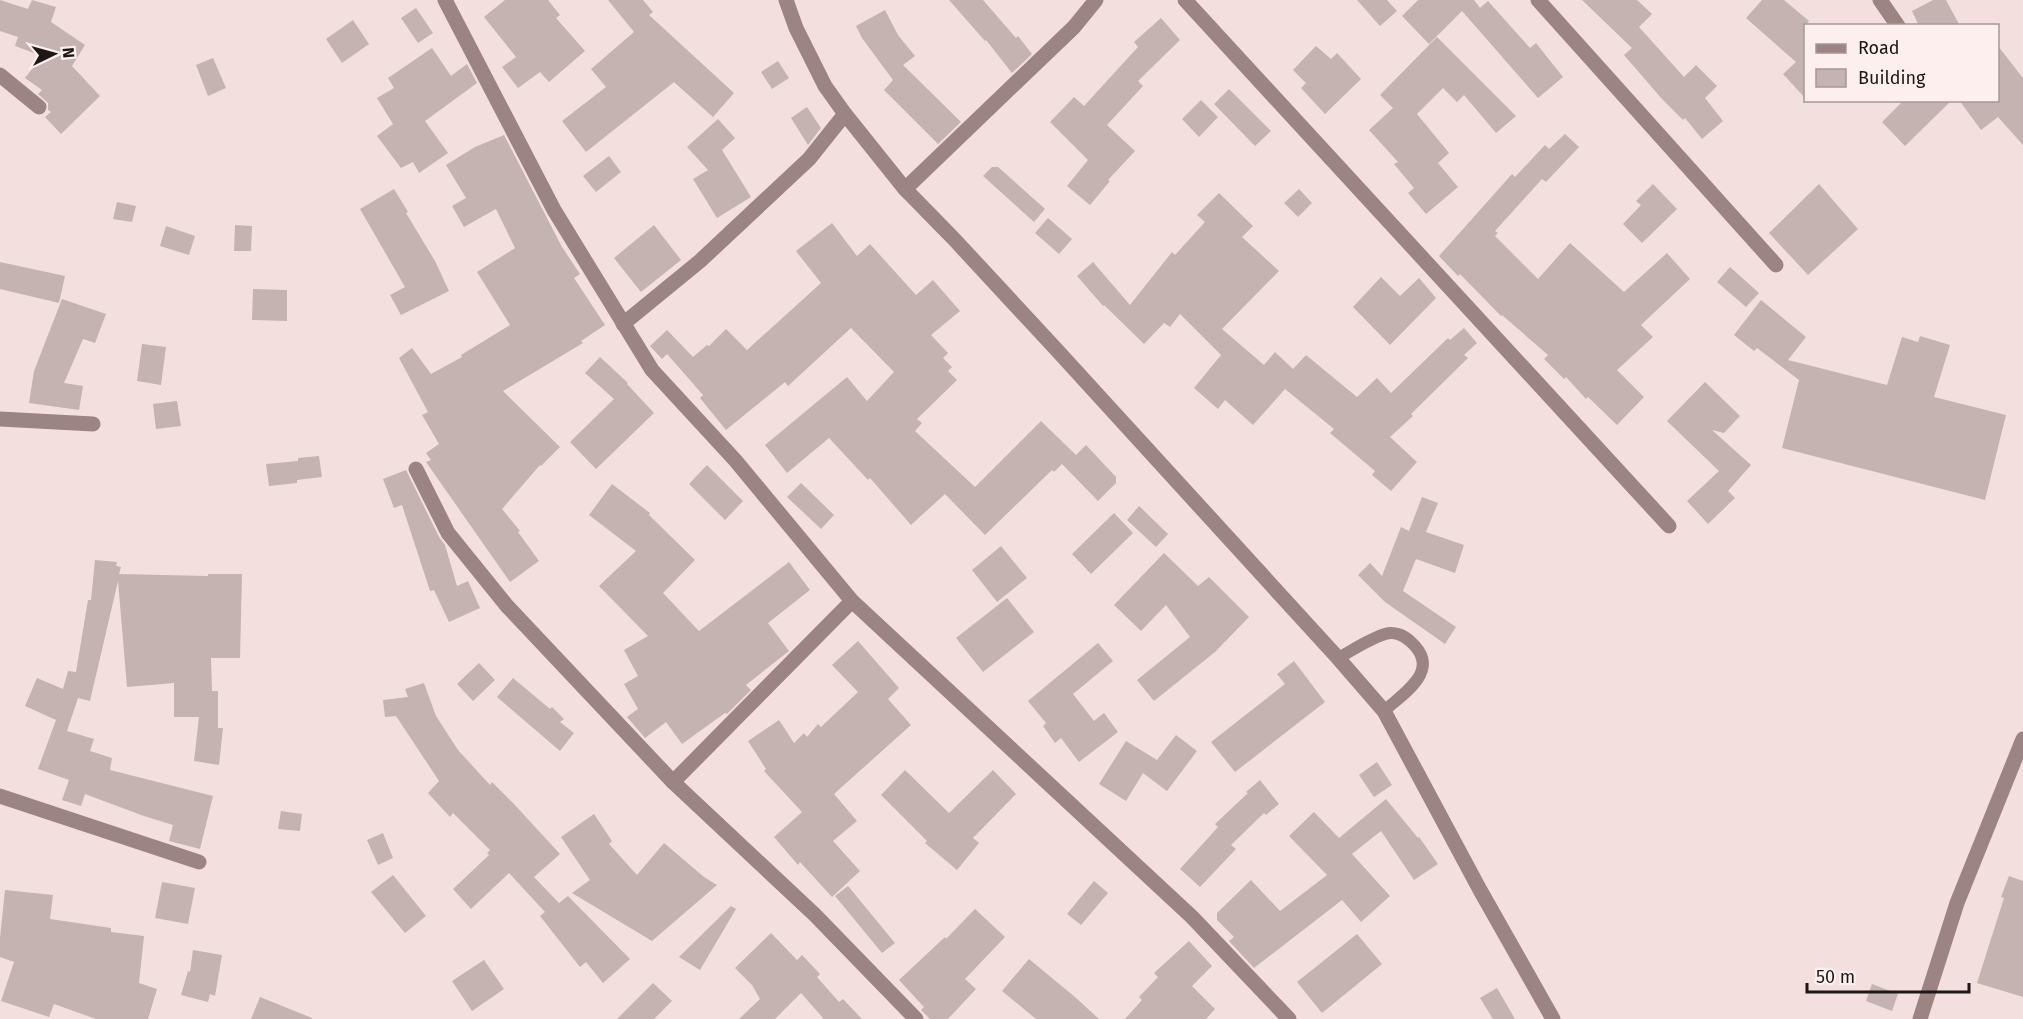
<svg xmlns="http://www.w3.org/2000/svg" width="2023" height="1019" viewBox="0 0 2023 1019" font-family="'Fira Sans',sans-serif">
	<rect width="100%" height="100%" fill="#f3e0de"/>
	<g fill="#c4b3b1">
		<polygon points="0,0 28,9 32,0 56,7 51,22 85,45 72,66 100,96 61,134 45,117 51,112 48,110 48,103 38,94 42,90 25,78 42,56 15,46 18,37 0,31"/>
		<polygon points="505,0 548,0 560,15 556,18 585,51 549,82 540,72 518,88 502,67 516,57 484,17"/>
		<polygon points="608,0 643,0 653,12 649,15 734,93 713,117 674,82 586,152 562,121 606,87 591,69 634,32"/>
		<polygon points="949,0 983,0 1016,38 1018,36 1032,54 1012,73 986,40 985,41"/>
		<polygon points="1357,0 1387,0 1397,11 1380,26"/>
		<polygon points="1418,0 1474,0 1480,8 1488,1 1530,48 1536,43 1563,77 1538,98 1462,11 1429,44 1402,16"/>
		<polygon points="1582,0 1637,0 1652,14 1639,27 1684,77 1696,65 1717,86 1705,98 1723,121 1702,139 1685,118 1683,120 1662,99 1624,55 1632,48"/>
		<polygon points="1762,0 1784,0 1809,21 1806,25 1806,99 1783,74 1796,62 1746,18"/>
		<polygon points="1933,0 1946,0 1960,26 1919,26 1912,11"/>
		<polygon points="416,8 433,33 418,43 401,18"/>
		<polygon points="885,10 898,35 915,56 903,65 961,122 938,144 884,90 893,80 862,38 856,26"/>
		<polygon points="1161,18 1180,40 1138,81 1143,86 1107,125 1135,151 1108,180 1110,181 1090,205 1067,186 1088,160 1050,122 1074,97 1084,106 1138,47 1134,42"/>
		<polygon points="353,20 369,44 342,63 326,39"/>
		<polygon points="1437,37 1516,116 1496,133 1464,95 1457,102 1443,88 1417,114 1449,153 1438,163 1458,187 1426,214 1408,193 1414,188 1394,164 1398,162 1369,130 1393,108 1380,95"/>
		<polygon points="1316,46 1331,59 1337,53 1361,79 1325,114 1301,88 1306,83 1293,70"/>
		<polygon points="1998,46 2023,78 2023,145 1998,117 1981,130 1959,100 1998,100"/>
		<polygon points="432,48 451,76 467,64 477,83 425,121 448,153 419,173 413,162 401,168 377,136 393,124 377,98 394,88 388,78"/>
		<polygon points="213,58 226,88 208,96 196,65"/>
		<polygon points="778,61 789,78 772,89 761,72"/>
		<polygon points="1229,89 1271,131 1255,146 1214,104"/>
		<polygon points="1201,100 1218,117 1199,137 1182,119"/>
		<polygon points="1904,100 1952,100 1905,146 1882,122"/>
		<polygon points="807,107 821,128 808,145 791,118"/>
		<polygon points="718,119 735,138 722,150 751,197 717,218 693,179 708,170 687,147"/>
		<polygon points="1565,134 1579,147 1546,182 1542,179 1495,231 1498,233 1495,236 1538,279 1570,243 1624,292 1667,253 1690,279 1641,325 1653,337 1617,370 1644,397 1617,425 1588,397 1586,399 1566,377 1564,379 1544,359 1548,355 1502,315 1501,316 1460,274 1458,276 1439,256 1512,174 1515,177 1545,145 1549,149"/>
		<polygon points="504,135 562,247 580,274 574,278 605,325 581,341 583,343 503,391 560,447 541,466 540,465 502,509 520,531 518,532 539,561 510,582 426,462 431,460 426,453 439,444 422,415 428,412 399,358 412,348 431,374 462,357 461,355 510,325 477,272 515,248 496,209 464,227 452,206 466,198 446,165 475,147"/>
		<polygon points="609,156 621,172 596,192 583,176"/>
		<polygon points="992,167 998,167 1045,209 1034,222 983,176"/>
		<polygon points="1653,184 1677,209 1642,243 1623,224 1641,205 1636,201"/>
		<polygon points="1819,184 1858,229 1808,275 1769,233"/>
		<polygon points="394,189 408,212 406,213 435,261 449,291 401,315 390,295 405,287 360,209"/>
		<polygon points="1299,189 1312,203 1298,217 1284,203"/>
		<polygon points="1219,193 1253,226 1242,237 1279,271 1222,329 1264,365 1275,352 1293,369 1306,355 1357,397 1377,378 1391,393 1448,338 1450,340 1464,328 1477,343 1464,355 1468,358 1411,414 1413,416 1390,437 1417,462 1391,491 1372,475 1375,471 1330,433 1334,429 1285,389 1253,425 1225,400 1218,409 1194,388 1221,355 1180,314 1170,327 1164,323 1144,344 1104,305 1103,306 1077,276 1093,262 1130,305 1172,252 1175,255 1205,222 1197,215"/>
		<polygon points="117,202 136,206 132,222 113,219"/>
		<polygon points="1048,218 1072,239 1059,254 1035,233"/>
		<polygon points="832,223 857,256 870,244 916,295 933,280 960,311 931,335 948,353 943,358 952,367 948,371 957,380 917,419 922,423 915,431 975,487 1041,421 1076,455 1086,445 1116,477 1116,483 1098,501 1062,464 1054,472 1052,470 985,535 945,494 911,525 870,478 868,480 829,438 787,473 765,445 847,377 867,401 894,372 851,328 788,386 785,382 726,430 700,398 703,395 667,354 662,359 650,346 667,330 693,357 707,345 709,346 726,329 747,350 821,283 796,251"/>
		<polygon points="235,225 252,226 251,251 234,251"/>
		<polygon points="654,225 681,260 641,292 614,258"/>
		<polygon points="166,226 195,236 189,255 160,246"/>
		<polygon points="0,262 65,276 59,303 0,289"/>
		<polygon points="1730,267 1759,293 1746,307 1717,282"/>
		<polygon points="1381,277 1400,296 1419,278 1436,298 1390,345 1353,307"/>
		<polygon points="253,289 287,290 287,321 252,320"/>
		<polygon points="62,299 106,314 95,343 83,339 64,383 83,386 79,410 29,403 34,371"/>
		<polygon points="1761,300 1806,337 1788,360 1887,385 1902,337 1918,342 1920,336 1950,345 1934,397 2006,415 1985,500 1782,448 1799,380 1757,348 1754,351 1734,335"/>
		<polygon points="142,344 166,347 161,385 137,381"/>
		<polygon points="600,357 628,383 627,384 654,413 596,469 570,442 614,399 585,373"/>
		<polygon points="1705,382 1740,416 1724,433 1712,430 1751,465 1728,491 1735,498 1708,524 1687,501 1719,471 1667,421"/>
		<polygon points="177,401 181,426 156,429 153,404"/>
		<polygon points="319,456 322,477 297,480 297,483 269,486 266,464 298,461 298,458"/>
		<polygon points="707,465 743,501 725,520 689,484"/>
		<polygon points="406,470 439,537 445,545 457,586 468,581 480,608 449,622 434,590 430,591 402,505 394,508 383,479"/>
		<polygon points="801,483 834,515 821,529 787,497"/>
		<polygon points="612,484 650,513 649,515 695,560 663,593 699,631 789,562 810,590 768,623 789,651 746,685 751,690 727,714 725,713 682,744 666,722 645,738 627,717 638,709 624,684 638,676 624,650 648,636 599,586 636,551 589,515"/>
		<polygon points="1422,497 1438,503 1426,532 1464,545 1455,573 1416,559 1403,591 1456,627 1445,644 1385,602 1358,575 1370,563 1382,576 1401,527 1409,531"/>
		<polygon points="1139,506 1168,534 1156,547 1127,520"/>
		<polygon points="1114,513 1133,533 1091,574 1072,554"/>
		<polygon points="1001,546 1027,578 997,602 972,570"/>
		<polygon points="1164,553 1198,586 1209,577 1249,617 1215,652 1154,701 1137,680 1190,637 1166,605 1141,631 1114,605"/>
		<polygon points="95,560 117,562 116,566 121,567 119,574 208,576 208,574 242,574 240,658 211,658 212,691 218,691 218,728 223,728 219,765 194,761 199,717 174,717 174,683 127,687 118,581 90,701 78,698 67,731 94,739 90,751 112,758 110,770 213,796 200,849 169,841 173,825 141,815 85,794 81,806 62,800 69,780 38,769 56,720 25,706 37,678 63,689 68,671 76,672 88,600 91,600"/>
		<polygon points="1007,598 1034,632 983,672 956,638"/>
		<polygon points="858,641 899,688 888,699 911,725 834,794 857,821 833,841 860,871 832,897 800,862 798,865 774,837 802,812 764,771 766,769 748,741 779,720 794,743 804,733 807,737 818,724 821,727 858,692 832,665"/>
		<polygon points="1098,643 1113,661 1073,694 1094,721 1104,713 1118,732 1079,762 1061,738 1055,743 1043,726 1046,723 1028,701"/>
		<polygon points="1294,661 1325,702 1235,772 1211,742 1285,684 1277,674"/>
		<polygon points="479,663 495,680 473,701 457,684"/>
		<polygon points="513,678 550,709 552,707 564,719 560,722 574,733 560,751 497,697"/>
		<polygon points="424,683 436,716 458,750 490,785 492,782 513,803 560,854 534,877 559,903 568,896 630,959 603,983 586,962 580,967 540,916 545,912 509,873 471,909 453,889 489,855 487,853 490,850 453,813 450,817 428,793 439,781 396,716 385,717 383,700 408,697 405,689"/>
		<polygon points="1176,735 1197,751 1167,791 1143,773 1126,801 1099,784 1126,741 1157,760"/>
		<polygon points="1377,762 1392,785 1374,797 1359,775"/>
		<polygon points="905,770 949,813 993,770 1016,794 973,838 979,843 957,870 925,843 927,841 881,795"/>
		<polygon points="1260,780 1279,804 1266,815 1264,813 1231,845 1236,849 1200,887 1180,869 1218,827 1215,824 1248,793 1246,792"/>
		<polygon points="1386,799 1418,838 1419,837 1438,864 1414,880 1381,831 1352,854 1390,896 1361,922 1342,900 1254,968 1229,941 1234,937 1217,920 1217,913 1251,880 1280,911 1327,875 1289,836 1314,812 1339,838"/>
		<polygon points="281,811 302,814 300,831 278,829"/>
		<polygon points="594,814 612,841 609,844 637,875 664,843 704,877 717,885 652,941 572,893 590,880 561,837"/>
		<polygon points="383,833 393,858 378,865 367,840"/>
		<polygon points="393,875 426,916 405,933 371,892"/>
		<polygon points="2009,876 2023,881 2023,997 1977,983 2004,898 2001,897"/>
		<polygon points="1094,881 1108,893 1081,925 1067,914"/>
		<polygon points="162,882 195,888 188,924 155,918"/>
		<polygon points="848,886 895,943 882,953 835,896"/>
		<polygon points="5,890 53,895 50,919 111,928 111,932 144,936 139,983 157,989 148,1019 96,1019 54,1004 49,1017 1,1001 14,962 0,957 0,938"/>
		<polygon points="731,906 736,909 700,970 679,957"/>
		<polygon points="975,909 1005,937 965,979 976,989 948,1019 930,1019 921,1010 924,1007 899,980 945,937 946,939"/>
		<polygon points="771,933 797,960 802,955 820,974 817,977 839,1002 843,999 862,1019 822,1019 823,1018 801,993 775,1019 739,1019 760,999 752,985 735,968"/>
		<polygon points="1357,934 1382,964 1322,1013 1297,982"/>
		<polygon points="1189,941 1212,966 1192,986 1215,1009 1206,1019 1125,1019 1142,1000 1139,997 1158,977 1154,973"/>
		<polygon points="193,950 222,955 215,996 210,994 208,1002 181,995 188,971 190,972"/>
		<polygon points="1029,959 1075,997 1099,1019 1036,1019 1002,991"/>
		<polygon points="484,960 504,989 472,1011 452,981"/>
		<polygon points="653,983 672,1001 654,1019 617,1019"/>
		<polygon points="1872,984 1898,994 1892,1011 1866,1001"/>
		<polygon points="1497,988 1515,1019 1493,1019 1480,998"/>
		<polygon points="260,997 312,1018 312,1019 251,1019"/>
	</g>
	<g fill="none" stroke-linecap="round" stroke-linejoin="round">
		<path stroke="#9b8482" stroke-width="12" d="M 1338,658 C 1353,650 1369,639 1385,634 C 1394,631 1404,635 1411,642 C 1442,670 1405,692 1384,711"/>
		<g stroke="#9b8482" stroke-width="15">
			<polyline points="445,0 554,210 652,370 735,460 852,601 1192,917 1289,1019"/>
			<polyline points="786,0 796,28 825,86 845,114 905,189 953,238 1055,348 1338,658 1384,711 1480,890 1553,1019"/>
			<polyline points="1185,0 1669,526"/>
			<polyline points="1538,0 1776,265"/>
			<polyline points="1880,0 1898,26"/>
			<polyline points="0,75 39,107"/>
			<polyline points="905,189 1074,27 1096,0"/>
			<polyline points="623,324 700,261 809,159 845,114"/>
			<polyline points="0,419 93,424"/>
			<polyline points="416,469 448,533 507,606 673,782 815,915 916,1019"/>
			<polyline points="673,782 852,601"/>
			<polyline points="0,796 199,862"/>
			<polyline points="1920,1019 1957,903 2023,739"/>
		</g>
	</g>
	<rect x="1804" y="24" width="195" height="78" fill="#fdefed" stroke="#a49997" stroke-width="1.5"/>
	<rect x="1816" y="44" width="30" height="9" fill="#9b8482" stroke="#a49997" stroke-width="1.5"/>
	<text x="1858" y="54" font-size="18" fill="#1e1717">Road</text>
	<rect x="1816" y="69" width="30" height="18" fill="#c4b3b1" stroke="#a49997" stroke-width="1.5"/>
	<text x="1858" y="84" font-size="18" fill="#1e1717">Building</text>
	<g transform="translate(54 54) rotate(85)" stroke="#fdefed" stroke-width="4.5" paint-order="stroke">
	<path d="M0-4.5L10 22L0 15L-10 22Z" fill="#1e1717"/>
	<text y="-9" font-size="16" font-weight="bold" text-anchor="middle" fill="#1e1717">N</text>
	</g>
	<path d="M1807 983v9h162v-9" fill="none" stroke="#1e1717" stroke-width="3"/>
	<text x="1816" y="983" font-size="18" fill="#1e1717" stroke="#fdefed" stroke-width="4.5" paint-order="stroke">50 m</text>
</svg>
